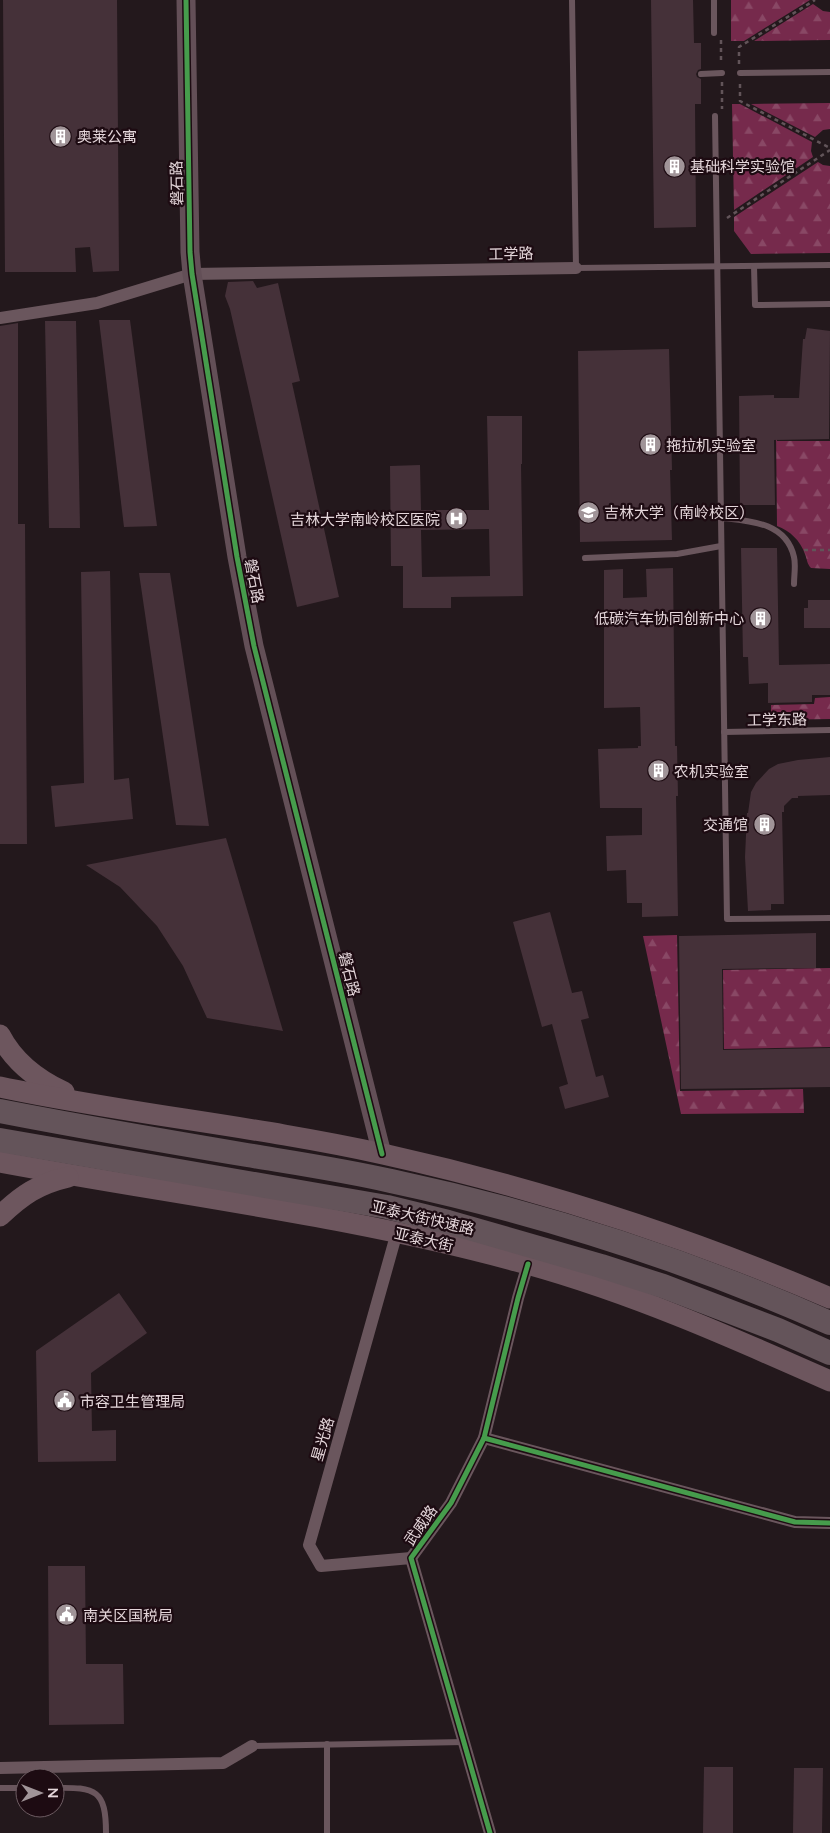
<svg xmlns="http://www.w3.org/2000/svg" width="830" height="1833" viewBox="0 0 830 1833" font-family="Lato,'Noto Sans SC',sans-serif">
	<defs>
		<pattern id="forest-firs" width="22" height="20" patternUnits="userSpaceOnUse" patternTransform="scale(1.25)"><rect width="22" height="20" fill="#762a4c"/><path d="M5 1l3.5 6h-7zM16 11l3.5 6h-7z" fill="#894865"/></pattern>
	</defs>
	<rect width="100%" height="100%" fill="#23181c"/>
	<g fill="url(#forest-firs)">
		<polygon points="731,0 810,0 744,41 731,41"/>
		<polygon points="813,4 823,11 830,12 830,40 754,41"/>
		<polygon points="830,103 830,129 823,130 815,137 751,104"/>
		<polygon points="732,104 740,104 812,142 811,151 813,157 734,210"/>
		<polygon points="818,162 823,165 830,166 830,253 751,254 734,231 734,217"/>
		<path d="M 776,431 L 777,441 L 830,441 L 830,569 L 811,568 C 807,564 807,559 805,554 C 800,540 790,531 777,526 Z"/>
		<polygon points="830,697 830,719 773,720 771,718 771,705 814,704 815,698"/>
		<polygon points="677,935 680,1091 803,1089 804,1113 681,1114 643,936"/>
		<polygon points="830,968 830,1047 724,1049 723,970"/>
	</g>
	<g fill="#453139" fill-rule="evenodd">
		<polygon points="3,0 117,0 119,271 93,272 90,247 75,248 76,272 5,272"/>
		<polygon points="651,0 693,0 694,43 701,43 701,69 698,70 696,74 697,77 701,79 701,104 695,104 696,227 654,228"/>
		<polygon points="253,281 257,288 278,283 300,381 292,383 339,597 297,607 249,392 230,309 225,296 228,282"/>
		<polygon points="99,320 130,320 157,526 124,527"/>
		<polygon points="45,321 76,321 80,528 49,528"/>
		<polygon points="18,323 18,524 25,524 27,844 0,844 0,326"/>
		<polygon points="807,328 830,331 829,439 774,440 775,505 740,505 739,396 774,395 774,398 799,398 803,339 805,339"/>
		<polygon points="669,349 672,470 670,470 672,540 580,542 578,351"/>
		<path d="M 487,416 L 522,416 L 522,464 L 521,464 L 523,596 L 451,597 L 451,608 L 403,608 L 403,566 L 391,566 L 390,466 L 420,465 L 421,510 L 489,510 ZM 489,529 L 490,576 L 422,577 L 421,530 Z"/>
		<polygon points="741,548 777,548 779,665 830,664 830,695 812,695 812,702 768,703 768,683 749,684 748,657 743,657"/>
		<polygon points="673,568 675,746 677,746 678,796 676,796 678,916 642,917 642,903 627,903 626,870 607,871 606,836 642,835 642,808 600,808 598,749 638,748 638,746 641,746 640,707 604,708 604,570 623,569 623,598 647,597 646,569"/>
		<polygon points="110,571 114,780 129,778 133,819 55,827 51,786 84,783 81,572"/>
		<polygon points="139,573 170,573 209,826 176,825"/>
		<polygon points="808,600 830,600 830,628 804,628 804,608 808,608"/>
		<polygon points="830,757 830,795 798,796 798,798 792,798 784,806 784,812 782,812 784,904 771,904 771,910 748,911 745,857 747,813 748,813 751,792 756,783 769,769 778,764 798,760"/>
		<polygon points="226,838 283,1031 207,1018 183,966 157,926 120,887 86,865"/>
		<polygon points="550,912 572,993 582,991 589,1018 581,1020 596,1077 603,1075 609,1097 565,1109 559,1087 568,1084 552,1024 542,1027 513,922"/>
		<polygon points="816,933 816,968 722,969 723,1050 830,1048 830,1087 681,1089 679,936"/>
		<polygon points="119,1293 147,1333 91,1373 92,1431 116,1430 116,1461 38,1462 36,1351"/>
		<polygon points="48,1566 85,1566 86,1664 123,1664 124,1724 49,1725"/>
		<polygon points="704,1767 733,1767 733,1833 703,1833"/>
		<polygon points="794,1768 823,1768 822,1833 793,1833"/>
	</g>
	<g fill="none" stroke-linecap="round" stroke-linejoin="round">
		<g stroke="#625459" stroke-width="2.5" stroke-dasharray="4 4" stroke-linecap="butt">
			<polyline points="721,40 721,62"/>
			<polyline points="739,64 739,47 815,0"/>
			<polyline points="722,82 722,109"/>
			<polyline points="740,84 740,101 830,148"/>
			<polyline points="727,218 830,150"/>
			<polyline points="804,550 830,550"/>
		</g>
		<g stroke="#6a565d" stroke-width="6">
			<polyline points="572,0 576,268 830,265"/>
			<polyline points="714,0 714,33"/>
			<polyline points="740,73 830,72"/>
			<polyline points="701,74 722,73"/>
			<polyline points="715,116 727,919 830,918"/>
			<polyline points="754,266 755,305 830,304"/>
			<path d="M 721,518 C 750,521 786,522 794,557 C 796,565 794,575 794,584"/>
			<polyline points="585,558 677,554 721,546"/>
			<polyline points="724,732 830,730"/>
			<polyline points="327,1744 327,1833"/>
			<polyline points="252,1746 464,1742"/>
			<polyline points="0,1788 25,1788"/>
			<path d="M 55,1788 C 96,1787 106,1790 106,1833"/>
		</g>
		<g stroke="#6a565d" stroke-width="12">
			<polyline points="0,318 97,303 192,274 576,268"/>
			<polyline points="397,1232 309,1545 321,1566 411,1558"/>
			<polyline points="484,1438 795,1522 830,1523"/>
			<polyline points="0,1768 223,1763 252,1746"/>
			<polyline points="490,1833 411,1558 451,1503 484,1438 518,1298 528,1264"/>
		</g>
		<polyline stroke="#634f57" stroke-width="19" points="186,0 190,252 192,274 237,557 254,646 382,1154"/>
		<g stroke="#6d565e" stroke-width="21">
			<path d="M 0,1035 C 14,1062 38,1080 64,1092"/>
			<path d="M 0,1087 C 127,1114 256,1126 383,1154 C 536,1188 686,1236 830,1298"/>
			<path d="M 0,1162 C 176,1195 355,1216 527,1264 C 632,1293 731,1337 830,1381"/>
			<path d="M 0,1216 C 22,1195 38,1184 68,1177"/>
		</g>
		<g stroke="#64545a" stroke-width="24">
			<path d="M 0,1111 C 82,1127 164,1141 247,1155 C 295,1163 343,1170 391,1181 C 541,1213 690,1261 830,1323"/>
			<polyline points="0,1140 306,1193 387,1207 448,1222 601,1266 663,1286 778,1330 830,1353"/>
		</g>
		<defs>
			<g id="cycleway">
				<polyline points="186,0 190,252 192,274 237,557 254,646 382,1154"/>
				<polyline points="484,1438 795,1522 830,1523"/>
				<polyline points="490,1833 411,1558 451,1503 484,1438 518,1298 528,1264"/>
			</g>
		</defs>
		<use href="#cycleway" stroke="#1d0b12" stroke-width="8"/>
		<use href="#cycleway" stroke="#469c4c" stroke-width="5"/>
	</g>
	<defs>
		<symbol id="building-disc" viewBox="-11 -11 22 22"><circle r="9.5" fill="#a09498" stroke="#1d0b12"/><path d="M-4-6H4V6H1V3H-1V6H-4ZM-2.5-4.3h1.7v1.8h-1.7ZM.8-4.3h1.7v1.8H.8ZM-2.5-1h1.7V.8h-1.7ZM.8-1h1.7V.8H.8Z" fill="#fff"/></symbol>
		<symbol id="university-disc" viewBox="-11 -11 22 22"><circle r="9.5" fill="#a09498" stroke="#1d0b12"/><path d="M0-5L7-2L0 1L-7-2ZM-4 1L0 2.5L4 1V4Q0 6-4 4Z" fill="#fff"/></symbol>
		<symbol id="hospital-disc" viewBox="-11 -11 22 22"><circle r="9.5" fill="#a09498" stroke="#1d0b12"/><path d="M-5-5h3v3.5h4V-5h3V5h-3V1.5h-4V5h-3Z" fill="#fff"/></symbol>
		<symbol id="civic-disc" viewBox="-11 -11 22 22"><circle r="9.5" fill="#a09498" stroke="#1d0b12"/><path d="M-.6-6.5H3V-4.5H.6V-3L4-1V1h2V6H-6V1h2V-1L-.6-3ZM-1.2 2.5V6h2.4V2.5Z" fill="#fff"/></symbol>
	</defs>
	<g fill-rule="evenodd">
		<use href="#building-disc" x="48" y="124" width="25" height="25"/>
		<use href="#building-disc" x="662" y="154" width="25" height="25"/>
		<use href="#building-disc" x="638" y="432" width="25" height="25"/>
		<use href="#university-disc" x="576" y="500" width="25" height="25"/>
		<use href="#hospital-disc" x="444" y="506" width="25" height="25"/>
		<use href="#building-disc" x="748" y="606" width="25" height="25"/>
		<use href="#building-disc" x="646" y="758" width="25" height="25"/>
		<use href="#building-disc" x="752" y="812" width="25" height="25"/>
		<use href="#civic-disc" x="52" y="1388" width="25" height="25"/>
		<use href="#civic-disc" x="54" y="1602" width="25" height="25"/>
	</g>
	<g text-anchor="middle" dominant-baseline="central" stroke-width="4.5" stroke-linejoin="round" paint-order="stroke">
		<g font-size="15" fill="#e4d6da" stroke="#1d0b12" text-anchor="start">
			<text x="77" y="136">奥莱公寓</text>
			<text x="690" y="166">基础科学实验馆</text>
			<text x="666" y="445">拖拉机实验室</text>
			<text x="604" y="512">吉林大学（南岭校区）</text>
			<text x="440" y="519" text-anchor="end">吉林大学南岭校区医院</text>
			<text x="744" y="618" text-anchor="end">低碳汽车协同创新中心</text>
			<text x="674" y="771">农机实验室</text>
			<text x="748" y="824" text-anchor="end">交通馆</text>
			<text x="80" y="1401">市容卫生管理局</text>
			<text x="83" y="1615">南关区国税局</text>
		</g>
		<g font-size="15" fill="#e4d6da" stroke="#1d0b12">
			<text transform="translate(176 183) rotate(-91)">磐石路</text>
			<text transform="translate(511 253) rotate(-1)">工学路</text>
			<text transform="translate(255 581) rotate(79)">磐石路</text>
			<text transform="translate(777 719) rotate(-1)">工学东路</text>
			<text transform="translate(350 974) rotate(76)">磐石路</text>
			<text transform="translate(423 1217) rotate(13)">亚泰大街快速路</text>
			<text transform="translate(424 1239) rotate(13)">亚泰大街</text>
			<text transform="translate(322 1439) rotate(-74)">星光路</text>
			<text transform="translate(420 1525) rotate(-55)">武威路</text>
		</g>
	</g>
	<g transform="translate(40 1793) rotate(90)"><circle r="24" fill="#1d0b12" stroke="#6d5c62"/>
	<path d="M0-4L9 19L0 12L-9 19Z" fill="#a09498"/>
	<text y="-8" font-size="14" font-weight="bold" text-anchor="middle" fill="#e4d6da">N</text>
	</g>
</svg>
